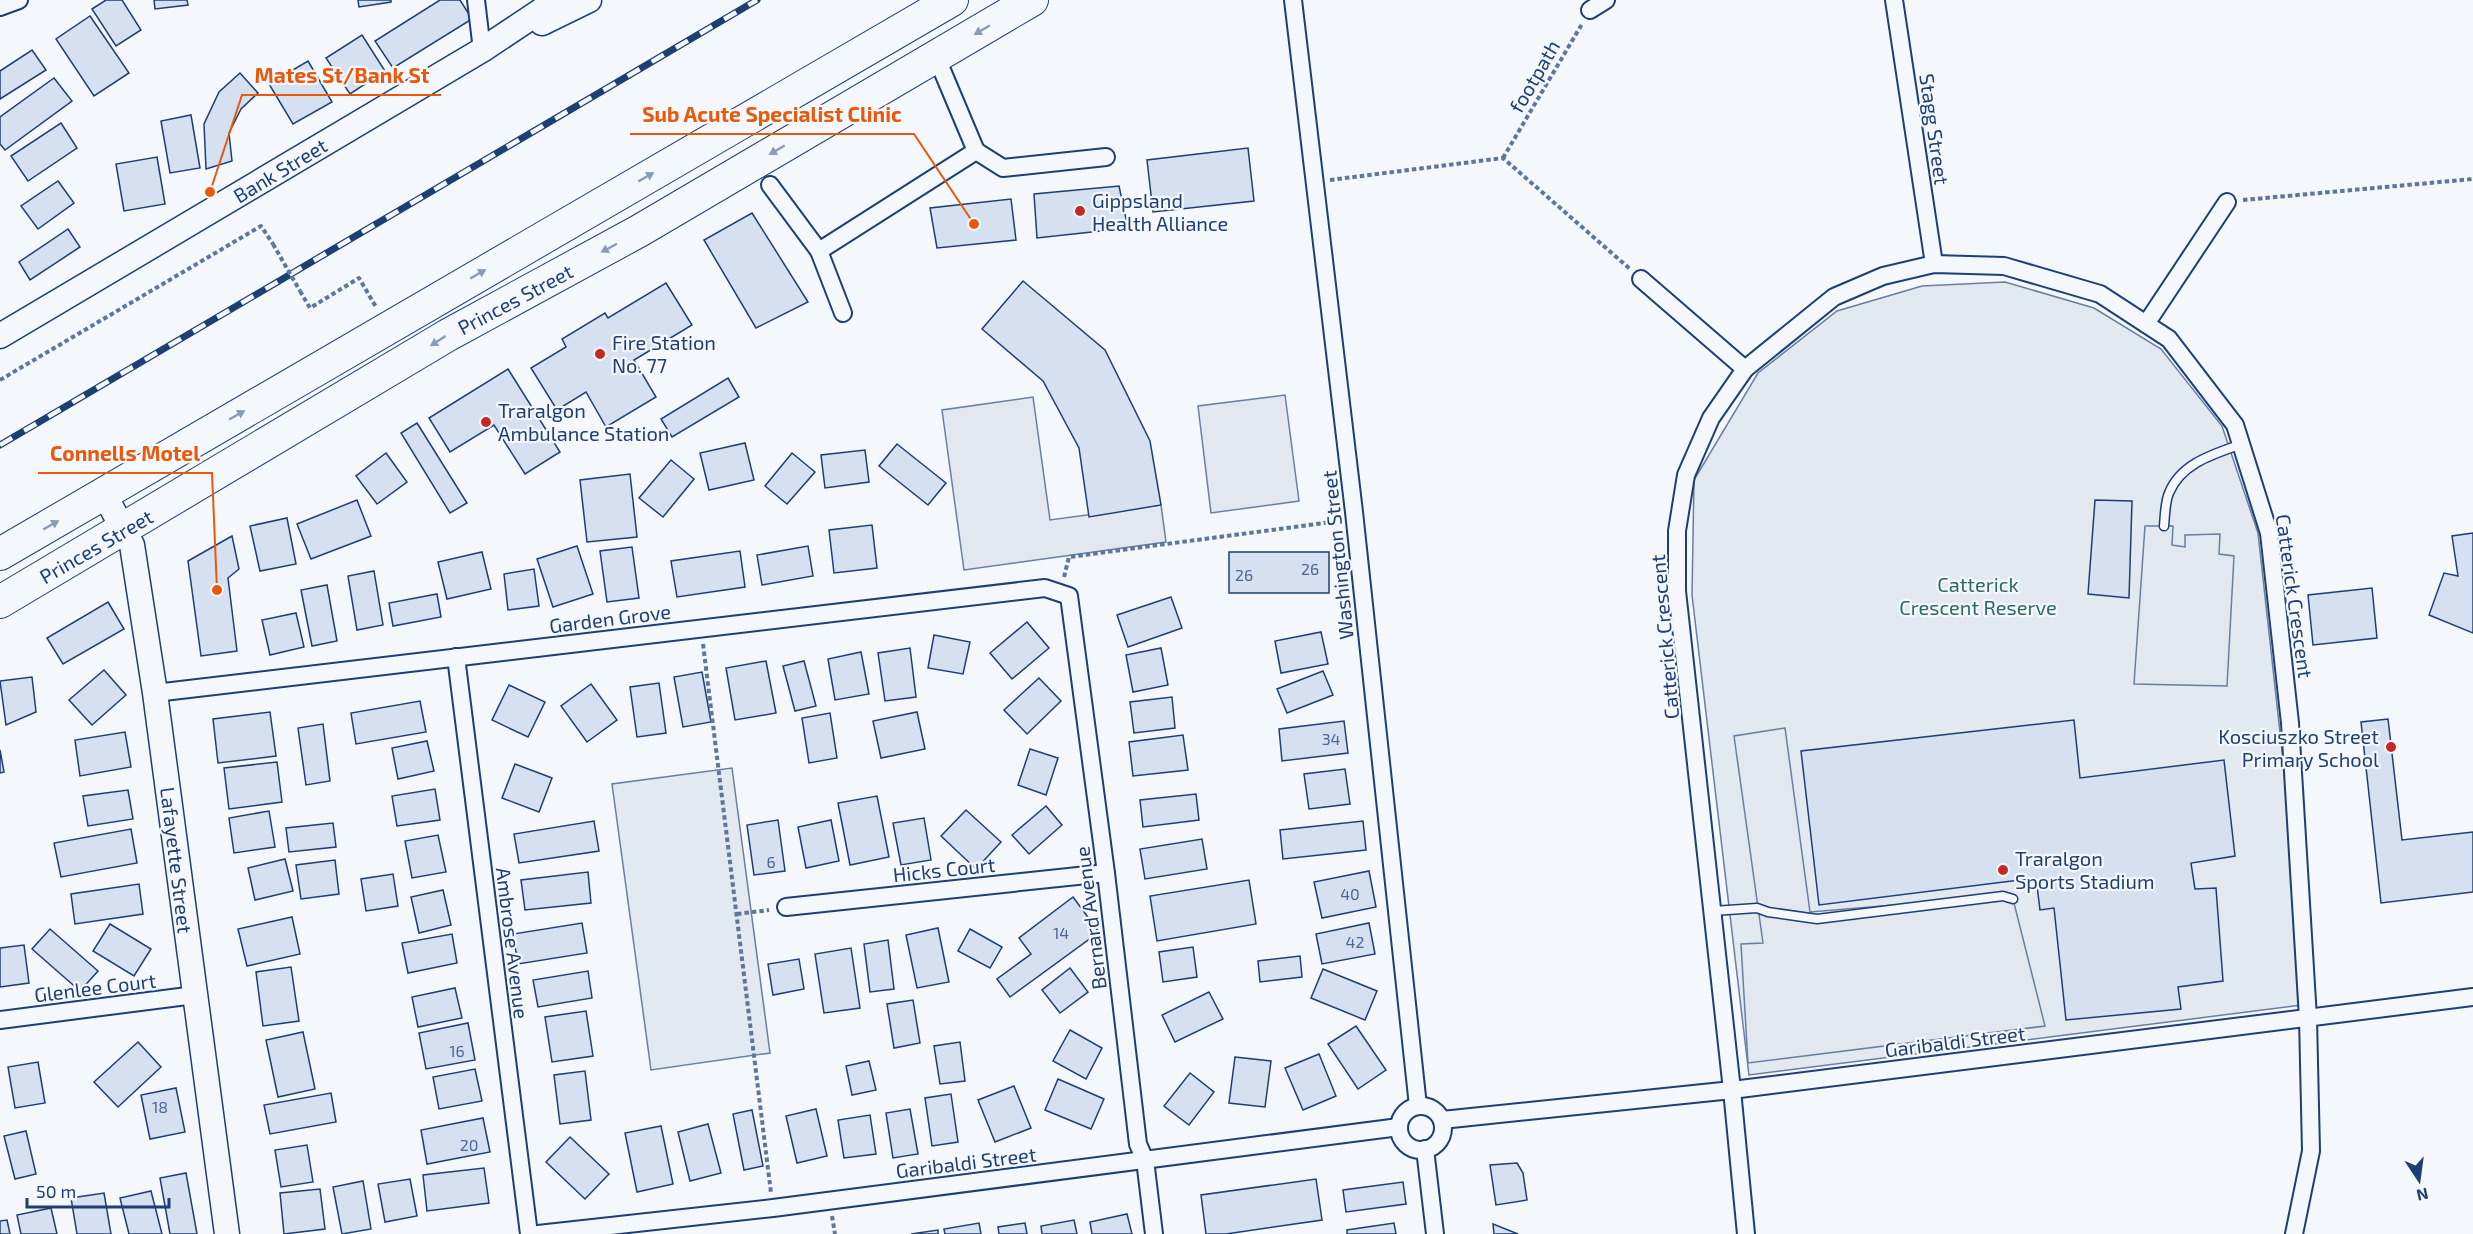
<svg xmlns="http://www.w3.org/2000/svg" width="2473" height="1234" viewBox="0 0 2473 1234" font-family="'Exo 2',sans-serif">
	<rect width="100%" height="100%" fill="#f4f7fb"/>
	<g fill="#e3e9f0" stroke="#687fa3" stroke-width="1.5">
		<polygon points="2005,282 2094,308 2161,349 2222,426 2258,533 2310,1004 1749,1075 1692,595 1694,480 1758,373 1837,311 1922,286"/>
		<polygon points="732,768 770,1053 651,1070 612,784"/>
	</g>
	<g fill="#e3e8f0" stroke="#687fa3" stroke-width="1.5">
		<polygon points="1285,395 1299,501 1211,513 1198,406"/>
		<polygon points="1033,397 1050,520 1161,505 1166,542 964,570 942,410"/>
		<polygon points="2145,526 2173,526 2172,545 2185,547 2185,535 2220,534 2219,554 2234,556 2227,686 2134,684"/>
		<polygon points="1785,728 1810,912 2003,896 2013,899 2045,1026 1748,1063 1741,944 1763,943 1734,736"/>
	</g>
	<g fill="#d5e0f0" stroke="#1d3f73" stroke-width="1.5">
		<polygon points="106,0 122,0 141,30 116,46 92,9"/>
		<polygon points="154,0 187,0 188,5 155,9"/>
		<polygon points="358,0 391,0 391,2 359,7"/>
		<polygon points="440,0 460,0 472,19 393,68 375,41"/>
		<polygon points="90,16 129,73 94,96 56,39"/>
		<polygon points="362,35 385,71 350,94 326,58"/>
		<polygon points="32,50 46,70 0,99 0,71"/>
		<polygon points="308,61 332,102 293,124 269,84"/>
		<polygon points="240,73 258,93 241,109 229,133 232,161 206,169 204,124 219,92"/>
		<polygon points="54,78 72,101 5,150 0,144 0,117"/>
		<polygon points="191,115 200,168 170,173 161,121"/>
		<polygon points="61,123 77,148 28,181 11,156"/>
		<polygon points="1248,148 1254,201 1153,212 1147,160"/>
		<polygon points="157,157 165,204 124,211 116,164"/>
		<polygon points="58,181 74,203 38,229 21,206"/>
		<polygon points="1119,186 1128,228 1037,238 1034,194"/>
		<polygon points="1011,199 1016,240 937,248 930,208"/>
		<polygon points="752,213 808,302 756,328 704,240"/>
		<polygon points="68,229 80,247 30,280 19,262"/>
		<polygon points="1023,281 1105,350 1150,441 1161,505 1089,517 1079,448 1043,381 982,329"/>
		<polygon points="666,283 692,325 634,360 656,397 606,427 586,392 557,410 531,368 566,347 562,339 605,313 608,318"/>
		<polygon points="508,369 560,452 525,474 494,425 450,452 429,418"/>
		<polygon points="728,378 739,397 672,437 661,419"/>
		<polygon points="417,423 467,503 450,513 401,433"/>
		<polygon points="745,443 754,480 709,490 700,453"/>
		<polygon points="897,444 946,483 928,505 879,466"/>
		<polygon points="865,450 869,482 825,488 821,455"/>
		<polygon points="386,453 407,482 377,504 356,476"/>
		<polygon points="792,453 815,472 787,504 765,486"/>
		<polygon points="671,460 694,479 663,517 639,498"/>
		<polygon points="630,474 637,537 587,542 580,480"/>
		<polygon points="357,500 371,536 311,559 297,524"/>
		<polygon points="2095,500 2132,501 2129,598 2088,594"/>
		<polygon points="287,518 296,564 260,571 250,526"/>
		<polygon points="872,525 877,568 834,573 829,530"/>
		<polygon points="2473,533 2473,633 2429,615 2444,573 2458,576 2452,536"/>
		<polygon points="232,536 239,569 228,578 237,651 201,656 188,561"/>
		<polygon points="577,546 593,594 553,607 537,559"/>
		<polygon points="808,546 813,576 762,585 757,555"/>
		<polygon points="632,547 639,598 607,602 600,551"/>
		<polygon points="740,551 745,587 677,597 671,561"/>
		<polygon points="482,552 491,589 447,599 438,562"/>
		<rect x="1229" y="552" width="100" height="41"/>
		<polygon points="534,569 539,606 508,610 504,574"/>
		<polygon points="374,571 383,625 357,630 348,576"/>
		<polygon points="327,585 337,641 312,646 301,590"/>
		<polygon points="2372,588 2377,638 2313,645 2308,595"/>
		<polygon points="437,594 441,617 393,626 389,603"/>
		<polygon points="1171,597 1182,628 1128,647 1117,615"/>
		<polygon points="108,602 124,629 63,664 47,638"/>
		<polygon points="296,613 304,647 270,655 262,620"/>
		<polygon points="1027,622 1049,648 1012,679 990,653"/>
		<polygon points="1321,632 1328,664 1281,673 1275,641"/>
		<polygon points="934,635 970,642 963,674 928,668"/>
		<polygon points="910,648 916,697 885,701 878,653"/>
		<polygon points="1161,648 1168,685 1133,692 1126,655"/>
		<polygon points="861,652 869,694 835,700 828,659"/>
		<polygon points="766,661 776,713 735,720 726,668"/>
		<polygon points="804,661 816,706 795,711 783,666"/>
		<polygon points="104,670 126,695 92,725 69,700"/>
		<polygon points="1323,671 1333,695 1287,713 1277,689"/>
		<polygon points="702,672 711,722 683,727 674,677"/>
		<polygon points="32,677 36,712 6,725 0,681"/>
		<polygon points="1039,678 1061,701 1027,734 1004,710"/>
		<polygon points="659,683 666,733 637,737 630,687"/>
		<polygon points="591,684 617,720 587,742 561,706"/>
		<polygon points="509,685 545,702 528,737 492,720"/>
		<polygon points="1172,697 1175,728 1134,733 1130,702"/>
		<polygon points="420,701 426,732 356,744 351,713"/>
		<polygon points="270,712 276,756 218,763 213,719"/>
		<polygon points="917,712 925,749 881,758 873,721"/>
		<polygon points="830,713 837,758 809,763 802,718"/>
		<polygon points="2388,719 2402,840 2473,832 2473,892 2381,903 2361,722"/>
		<polygon points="2074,720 2080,778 2224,760 2235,856 2191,863 2195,889 2216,888 2223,981 2178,987 2181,1009 2066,1020 2054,908 2040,910 2036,878 1819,905 1801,751"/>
		<polygon points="1344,721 1348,753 1282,761 1279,729"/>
		<polygon points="323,724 330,781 306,785 298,728"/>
		<polygon points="125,732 131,767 80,776 75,740"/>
		<polygon points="1183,735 1188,770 1133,776 1129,742"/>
		<polygon points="427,741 434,771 398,779 392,748"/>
		<polygon points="1030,749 1058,758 1046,795 1018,785"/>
		<polygon points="0,750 4,772 0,773"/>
		<polygon points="277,762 282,802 229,809 224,768"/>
		<polygon points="515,764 552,778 539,812 502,798"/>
		<polygon points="1345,769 1350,804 1309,809 1304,774"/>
		<polygon points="435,789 440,820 397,826 392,796"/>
		<polygon points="128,790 133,819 88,826 83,796"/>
		<polygon points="1196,794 1199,820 1143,827 1140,800"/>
		<polygon points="877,796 889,857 850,865 838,803"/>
		<polygon points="1046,806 1062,825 1029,854 1012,835"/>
		<polygon points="966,810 1001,842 976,869 941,836"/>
		<polygon points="269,811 275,847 234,853 229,818"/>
		<polygon points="924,818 931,860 901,865 893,823"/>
		<polygon points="778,820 785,871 754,875 747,825"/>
		<polygon points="831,820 839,861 806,868 798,827"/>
		<polygon points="594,821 599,851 519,863 514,834"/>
		<polygon points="1363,821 1366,850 1283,859 1280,830"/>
		<polygon points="333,823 336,847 289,852 286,828"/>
		<polygon points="131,829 137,863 61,877 54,843"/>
		<polygon points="438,835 446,872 412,878 405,841"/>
		<polygon points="1202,839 1207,869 1145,879 1140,849"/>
		<polygon points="285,859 293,891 255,900 248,868"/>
		<polygon points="335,860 339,894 301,899 296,865"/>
		<polygon points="1369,871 1376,907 1322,918 1314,882"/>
		<polygon points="588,872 591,903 525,910 521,880"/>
		<polygon points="393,874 398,906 366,911 361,879"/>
		<polygon points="1249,880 1256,924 1157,941 1150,896"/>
		<polygon points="139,884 143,914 75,924 71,894"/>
		<polygon points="443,890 451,925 419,933 411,897"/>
		<polygon points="1073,897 1099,932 1010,997 997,979 1031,954 1019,938"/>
		<polygon points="292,917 300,954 247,966 238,929"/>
		<polygon points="582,923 587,953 518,964 513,934"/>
		<polygon points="1369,923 1375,954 1322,964 1316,934"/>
		<polygon points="110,924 151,949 134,976 93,951"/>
		<polygon points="938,928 949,982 917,988 906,935"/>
		<polygon points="50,929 98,971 80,991 32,949"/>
		<polygon points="970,929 1002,947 990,968 958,951"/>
		<polygon points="452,934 457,963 408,973 402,943"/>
		<polygon points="888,940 894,989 870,992 864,944"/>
		<polygon points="24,945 29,983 0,987 0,948"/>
		<polygon points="1193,947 1197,977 1163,982 1159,952"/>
		<polygon points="851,948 860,1008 824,1013 815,954"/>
		<polygon points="1300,956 1302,977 1260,982 1258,961"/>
		<polygon points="799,959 804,989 773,995 768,964"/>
		<polygon points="291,967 299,1021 263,1026 256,972"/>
		<polygon points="1070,968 1088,992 1060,1013 1042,990"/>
		<polygon points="1323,969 1377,991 1365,1020 1311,998"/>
		<polygon points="588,971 592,998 538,1007 533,980"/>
		<polygon points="455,988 462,1018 418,1027 412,997"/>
		<polygon points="1209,992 1223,1019 1175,1042 1162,1015"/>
		<polygon points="913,1000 920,1043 894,1048 887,1004"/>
		<polygon points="586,1011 593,1056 552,1062 545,1017"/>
		<polygon points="468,1023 475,1060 426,1069 419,1033"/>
		<polygon points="1356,1026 1386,1070 1358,1089 1328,1044"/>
		<polygon points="1070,1030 1102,1048 1086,1079 1053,1061"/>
		<polygon points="303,1032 315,1089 278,1097 266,1040"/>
		<polygon points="138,1042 161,1067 118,1107 94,1082"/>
		<polygon points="960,1042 965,1081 940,1084 934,1046"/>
		<polygon points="1319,1054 1336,1096 1303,1110 1285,1068"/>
		<polygon points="1235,1057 1271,1061 1265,1107 1229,1103"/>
		<polygon points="869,1061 876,1090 852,1095 846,1066"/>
		<polygon points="38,1062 45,1103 15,1108 8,1067"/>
		<polygon points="475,1069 482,1101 439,1109 433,1077"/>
		<polygon points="585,1071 591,1120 560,1124 554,1075"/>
		<polygon points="1190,1073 1214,1092 1189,1125 1164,1106"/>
		<polygon points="1058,1079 1104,1099 1091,1129 1045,1110"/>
		<polygon points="1014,1086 1031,1128 995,1142 978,1100"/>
		<polygon points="176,1088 185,1132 150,1139 141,1095"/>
		<polygon points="331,1093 336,1122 270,1134 264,1105"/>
		<polygon points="951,1094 958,1142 932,1146 925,1098"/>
		<polygon points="816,1109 827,1156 797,1163 786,1116"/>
		<polygon points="910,1109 918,1154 893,1158 886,1113"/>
		<polygon points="752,1110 763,1166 744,1170 733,1114"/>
		<polygon points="870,1115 876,1154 844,1158 838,1120"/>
		<polygon points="483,1118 490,1152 427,1164 421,1130"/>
		<polygon points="708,1124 721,1173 690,1181 678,1132"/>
		<polygon points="661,1126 673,1184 637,1192 625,1133"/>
		<polygon points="26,1131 36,1174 15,1179 4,1136"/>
		<polygon points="570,1137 609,1174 585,1199 546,1162"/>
		<polygon points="307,1145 313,1182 281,1187 275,1150"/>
		<polygon points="1517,1163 1523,1173 1527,1200 1496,1205 1490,1165"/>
		<polygon points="484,1168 489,1203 427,1211 423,1175"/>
		<polygon points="186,1173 197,1234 170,1234 160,1178"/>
		<polygon points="410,1179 417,1216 385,1222 378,1184"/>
		<polygon points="1316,1179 1322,1220 1226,1234 1206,1234 1201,1195"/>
		<polygon points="363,1181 371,1229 342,1234 333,1187"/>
		<polygon points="1403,1182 1406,1204 1346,1212 1343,1190"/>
		<polygon points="320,1189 325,1229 284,1234 280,1193"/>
		<polygon points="151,1191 162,1234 129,1234 120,1198"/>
		<polygon points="104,1193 111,1234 77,1234 71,1198"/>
		<polygon points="51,1208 57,1234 21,1234 17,1215"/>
		<polygon points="1127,1214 1132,1234 1092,1234 1090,1222"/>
		<polygon points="7,1220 10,1234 0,1234 0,1221"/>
		<polygon points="1074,1220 1077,1234 1042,1234 1041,1226"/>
		<polygon points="979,1223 981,1234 945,1234 944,1229"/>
		<polygon points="1025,1223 1027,1234 999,1234 998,1227"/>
		<polygon points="1394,1223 1396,1234 1347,1234 1347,1230"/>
		<polygon points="1493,1224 1518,1234 1494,1234"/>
		<polygon points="938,1230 938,1234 911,1234"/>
	</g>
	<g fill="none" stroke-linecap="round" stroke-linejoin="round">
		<defs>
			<g id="lane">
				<path d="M 2164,526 C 2165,516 2165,502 2169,493 C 2181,463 2214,454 2242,444"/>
				<polyline points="1713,911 1757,908 1768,912 1817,919 2003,896 2013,899"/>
			</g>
			<g id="street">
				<polyline points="476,0 482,50"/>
				<polyline points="1293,0 1354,512 1418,1106"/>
				<polyline points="1894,0 1934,264"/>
				<polyline points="0,7 19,0"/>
				<polyline points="1590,10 1606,0"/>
				<polyline points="976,151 1003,168 1106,157"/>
				<polyline points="770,185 819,251"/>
				<polyline points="1641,279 1745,369"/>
				<polyline points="843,313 819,251 976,151 936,56"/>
				<polyline points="2146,324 2227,202"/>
				<polyline points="456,657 529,1234"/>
				<polyline points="155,693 1045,588 1069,596 1106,873 1138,1144 1145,1160 1154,1234"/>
				<polyline points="786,907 1106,873"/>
				<polyline points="0,1020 195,995"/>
				<circle cx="1421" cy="1128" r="22"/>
				<polyline points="1442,1120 1732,1090 2473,997"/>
				<polyline points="1425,1149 1435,1234"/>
				<polyline points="538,1234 773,1208 1399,1127"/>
				<polyline points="1746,1234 1732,1090 1677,591 1677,531 1686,475 1711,418 1745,369 1834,297 1883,276 1934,264 2004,266 2100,294 2169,339 2235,425 2269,533 2290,723 2308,1018 2311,1151 2294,1234"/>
			</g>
			<g id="secondary">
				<polyline points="542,23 589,0"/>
				<polyline points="0,336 482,50 557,0"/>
				<polyline points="104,494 132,545 155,693 227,1234"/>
			</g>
			<g id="highway">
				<polyline points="0,554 952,0"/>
				<polyline points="0,602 448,335 639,231 1032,0"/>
			</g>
		</defs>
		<use href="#lane" stroke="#1d3f73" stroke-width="11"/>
		<use href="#street" stroke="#1d3f73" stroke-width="20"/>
		<use href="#secondary" stroke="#1d3f73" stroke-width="27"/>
		<use href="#highway" stroke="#1d3f73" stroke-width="34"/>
		<g stroke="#5e769c" stroke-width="4" stroke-dasharray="4.5 3" stroke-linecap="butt">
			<polyline points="1503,158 1582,24"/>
			<polyline points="1330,180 1503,158 1630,269"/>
			<polyline points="2243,200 2473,179"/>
			<polyline points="300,291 310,308 359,278 376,307"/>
			<polyline points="0,380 261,226 273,244"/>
			<polyline points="1064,577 1069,557 1339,521"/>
			<polyline points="703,644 771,1193"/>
			<polyline points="737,914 769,910"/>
			<polyline points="832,1216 835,1234"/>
		</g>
		<use href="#lane" stroke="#f4f7fb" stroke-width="8"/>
		<use href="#street" stroke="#f4f7fb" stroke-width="16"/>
		<use href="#secondary" stroke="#f4f7fb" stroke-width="24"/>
		<use href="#highway" stroke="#f4f7fb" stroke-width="32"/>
		<defs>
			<polyline id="rail" points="0,445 757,0"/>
		</defs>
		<use href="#rail" stroke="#1d3f73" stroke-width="7"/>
		<use href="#rail" stroke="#f4f7fb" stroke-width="4.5" stroke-dasharray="14" stroke-linecap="butt"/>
		<polyline stroke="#5e769c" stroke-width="4" stroke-dasharray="4.5 3" stroke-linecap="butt" points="273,244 300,291"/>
	</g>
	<defs><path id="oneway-solid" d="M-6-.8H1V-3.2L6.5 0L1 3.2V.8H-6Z" transform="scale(1.5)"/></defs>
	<g fill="#889bb7">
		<use href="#oneway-solid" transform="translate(982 30) rotate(150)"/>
		<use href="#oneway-solid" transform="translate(777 150) rotate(150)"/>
		<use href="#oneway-solid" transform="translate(646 177) rotate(-30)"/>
		<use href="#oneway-solid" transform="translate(609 248) rotate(152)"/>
		<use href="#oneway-solid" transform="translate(478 274) rotate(-30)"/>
		<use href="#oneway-solid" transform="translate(438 341) rotate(147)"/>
		<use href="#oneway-solid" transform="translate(237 415) rotate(-30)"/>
		<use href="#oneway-solid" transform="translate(51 525) rotate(-30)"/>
	</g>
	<g fill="#c62828" stroke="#f4f7fb" stroke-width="2">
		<circle cx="1080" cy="211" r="6"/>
		<circle cx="600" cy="354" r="6"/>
		<circle cx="486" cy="422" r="6"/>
		<circle cx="2391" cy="747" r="6"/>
		<circle cx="2003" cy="870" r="6"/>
	</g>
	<g text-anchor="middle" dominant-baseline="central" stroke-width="4.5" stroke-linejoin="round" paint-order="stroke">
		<g font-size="16" fill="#4b6792">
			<text x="1310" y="568">26</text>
			<text x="1244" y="574">26</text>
			<text x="1331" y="738">34</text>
			<text x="771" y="861">6</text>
			<text x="1350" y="893">40</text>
			<text x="1061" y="932">14</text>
			<text x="1355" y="941">42</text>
			<text x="457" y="1050">16</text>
			<text x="160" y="1106">18</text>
			<text x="469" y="1144">20</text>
		</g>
		<g font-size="20" fill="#1d3f73" stroke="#f4f7fb">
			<text transform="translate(1534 76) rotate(-60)">footpath</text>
			<text transform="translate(1935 129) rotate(82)">Stagg Street</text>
			<text transform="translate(280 170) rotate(-31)">Bank Street</text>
			<text transform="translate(515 299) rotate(-28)">Princes Street</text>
			<text transform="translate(96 546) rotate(-30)">Princes Street</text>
			<text transform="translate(1337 555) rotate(-96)">Washington Street</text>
			<text transform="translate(2295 596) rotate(82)">Catterick Crescent</text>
			<text transform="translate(610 618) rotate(-7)">Garden Grove</text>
			<text transform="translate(1664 637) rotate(-95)">Catterick Crescent</text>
			<text transform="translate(177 860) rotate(83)">Lafayette Street</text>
			<text transform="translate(944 869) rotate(-6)">Hicks Court</text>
			<text transform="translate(1090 918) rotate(-97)">Bernard Avenue</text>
			<text transform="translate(513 943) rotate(83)">Ambrose Avenue</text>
			<text transform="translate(95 987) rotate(-7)">Glenlee Court</text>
			<text transform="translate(1955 1041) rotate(-7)">Garibaldi Street</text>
			<text transform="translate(966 1162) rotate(-7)">Garibaldi Street</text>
		</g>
		<g font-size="20" fill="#1d3f73" stroke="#f4f7fb" text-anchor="start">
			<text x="1092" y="200">Gippsland<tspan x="1092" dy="23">Health Alliance</tspan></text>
			<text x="612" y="342">Fire Station<tspan x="612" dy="23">No. 77</tspan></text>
			<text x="498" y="410">Traralgon<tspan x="498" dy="23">Ambulance Station</tspan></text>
			<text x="2379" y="736" text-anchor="end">Kosciuszko Street<tspan x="2379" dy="23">Primary School</tspan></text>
			<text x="2015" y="858">Traralgon<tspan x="2015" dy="23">Sports Stadium</tspan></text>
		</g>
		<g font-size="20" fill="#2c6c60" stroke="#f4f7fb">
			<text x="1978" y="584">Catterick<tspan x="1978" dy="23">Crescent Reserve</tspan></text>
		</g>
	</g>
	<path fill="none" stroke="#e8590c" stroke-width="2" d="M210 192L242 95H441M974 224L914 134H630M217 590L212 473H38"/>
	<g fill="#e8590c" stroke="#f4f7fb" stroke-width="2">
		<circle cx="210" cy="192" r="6"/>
		<circle cx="974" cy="224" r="6"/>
		<circle cx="217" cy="590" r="6"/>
	</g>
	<g font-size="21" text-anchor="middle" font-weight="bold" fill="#e8590c" stroke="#f4f7fb" stroke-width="4.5" stroke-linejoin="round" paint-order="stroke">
		<text x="342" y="83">Mates St/Bank St</text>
		<text x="772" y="122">Sub Acute Specialist Clinic</text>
		<text x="125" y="461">Connells Motel</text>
	</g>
	<g transform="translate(2419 1180) rotate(167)" stroke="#f4f7fb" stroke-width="4.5" paint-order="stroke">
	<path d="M0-4.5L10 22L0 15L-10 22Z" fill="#1d3f73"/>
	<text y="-9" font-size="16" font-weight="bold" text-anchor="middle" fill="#1d3f73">N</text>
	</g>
	<path d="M27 1198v9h142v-9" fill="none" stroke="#1d3f73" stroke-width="3"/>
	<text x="36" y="1198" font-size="18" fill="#1d3f73" stroke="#f4f7fb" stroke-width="4.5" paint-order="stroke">50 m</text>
</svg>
